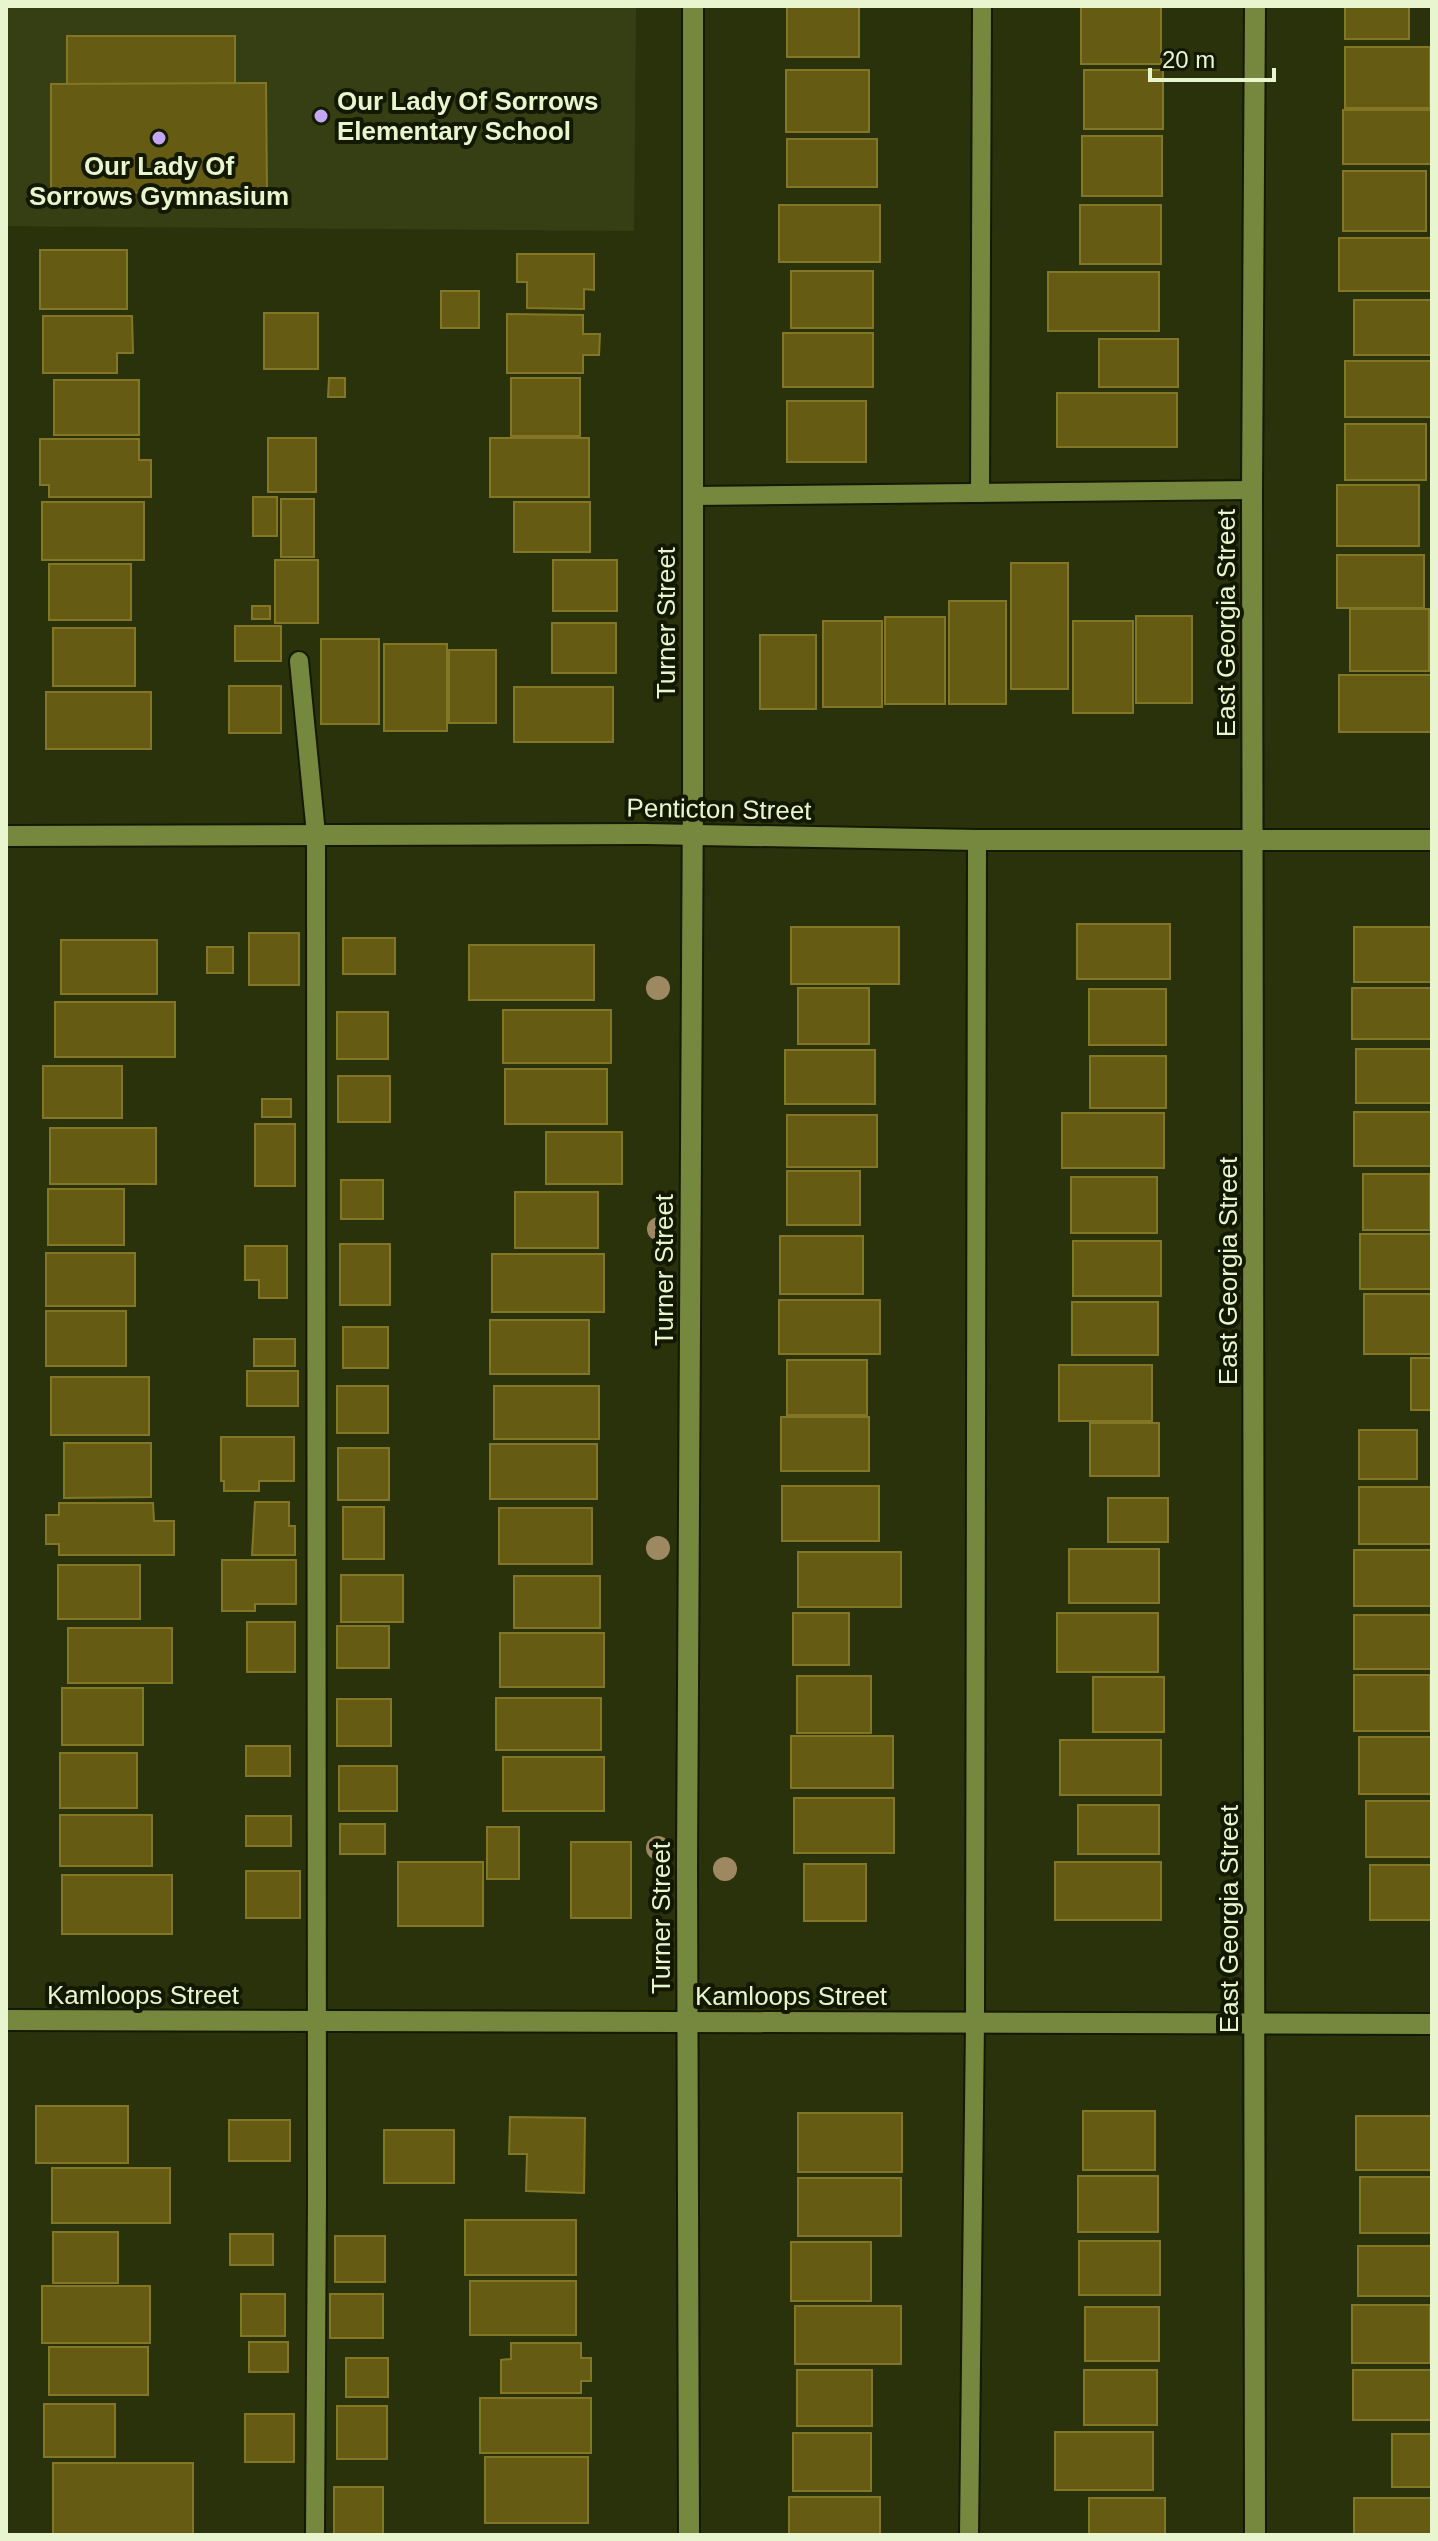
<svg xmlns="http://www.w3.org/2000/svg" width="1438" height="2541" viewBox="0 0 1438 2541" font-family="Arial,sans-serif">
	<rect width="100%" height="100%" fill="#2a320b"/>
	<polygon fill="#363f13" points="6,6 636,6 634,231 6,226"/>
	<g fill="#655b12" stroke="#837725" stroke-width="2">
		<rect x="787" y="6" width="72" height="51"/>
		<rect x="1081" y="6" width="80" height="58"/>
		<rect x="1345" y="6" width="64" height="33"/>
		<rect x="67" y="36" width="168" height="48"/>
		<rect x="1345" y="47" width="85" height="61"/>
		<rect x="786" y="70" width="83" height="62"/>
		<rect x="1084" y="70" width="79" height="59"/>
		<polygon points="266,83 267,192 51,193 51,84"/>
		<rect x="1343" y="110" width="89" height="54"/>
		<rect x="1082" y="136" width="80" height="60"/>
		<rect x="787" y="139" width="90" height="48"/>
		<rect x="1343" y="171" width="83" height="60"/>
		<rect x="779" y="205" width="101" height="57"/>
		<rect x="1080" y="205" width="81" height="59"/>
		<rect x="1339" y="238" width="93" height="53"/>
		<rect x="40" y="250" width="87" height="59"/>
		<polygon points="517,254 594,254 594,290 584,289 584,309 527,308 527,282 517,282"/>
		<rect x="791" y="271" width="82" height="57"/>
		<rect x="1048" y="272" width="111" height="59"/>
		<rect x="441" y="291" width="38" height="37"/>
		<rect x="1354" y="300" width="78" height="55"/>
		<rect x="264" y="313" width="54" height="56"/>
		<polygon points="507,314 583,315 583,334 600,334 599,355 583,355 583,373 507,373"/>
		<polygon points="43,316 132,316 133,353 117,353 117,373 43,373"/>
		<rect x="783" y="333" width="90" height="54"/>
		<rect x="1099" y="339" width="79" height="48"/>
		<rect x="1345" y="361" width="87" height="56"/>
		<polygon points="329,378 345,378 345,397 328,397"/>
		<rect x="511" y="378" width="69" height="58"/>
		<rect x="54" y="380" width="85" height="55"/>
		<rect x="1057" y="393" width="120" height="54"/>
		<rect x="787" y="401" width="79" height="61"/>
		<rect x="1345" y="424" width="81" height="56"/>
		<rect x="268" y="438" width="48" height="54"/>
		<rect x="490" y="438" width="99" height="59"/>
		<polygon points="40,439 139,439 139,460 151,460 151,497 49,497 49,485 40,485"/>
		<rect x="1337" y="485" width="82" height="61"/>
		<rect x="253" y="497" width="24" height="39"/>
		<rect x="281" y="499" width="33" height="58"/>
		<rect x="42" y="502" width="102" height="58"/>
		<rect x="514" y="502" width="76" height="50"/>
		<rect x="1337" y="555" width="87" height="53"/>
		<rect x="275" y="560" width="43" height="63"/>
		<rect x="553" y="560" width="64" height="51"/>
		<rect x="1011" y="563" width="57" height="126"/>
		<rect x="49" y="564" width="82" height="56"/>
		<rect x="949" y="601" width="57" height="103"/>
		<rect x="252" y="606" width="18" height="13"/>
		<rect x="1350" y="609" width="79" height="62"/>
		<rect x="1136" y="616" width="56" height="87"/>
		<rect x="885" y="617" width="60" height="87"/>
		<rect x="823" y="621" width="59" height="86"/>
		<rect x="1073" y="621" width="60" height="92"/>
		<rect x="552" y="623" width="64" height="50"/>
		<rect x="235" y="626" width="46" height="35"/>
		<rect x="53" y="628" width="82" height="58"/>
		<rect x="760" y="635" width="56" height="74"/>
		<rect x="321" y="639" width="58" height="85"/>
		<rect x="384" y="644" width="63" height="87"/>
		<rect x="449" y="650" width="47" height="73"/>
		<rect x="1339" y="675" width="92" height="57"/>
		<rect x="229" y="686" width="52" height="47"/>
		<rect x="514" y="687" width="99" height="55"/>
		<rect x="46" y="692" width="105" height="57"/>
		<rect x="1077" y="924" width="93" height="55"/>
		<rect x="791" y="927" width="108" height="57"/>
		<rect x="1354" y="927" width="78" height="55"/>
		<rect x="249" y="933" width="50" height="52"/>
		<rect x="343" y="938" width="52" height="36"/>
		<rect x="61" y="940" width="96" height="54"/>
		<rect x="469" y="945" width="125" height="55"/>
		<rect x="207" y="947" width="26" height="26"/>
		<rect x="798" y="988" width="71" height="56"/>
		<rect x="1352" y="988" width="80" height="51"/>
		<rect x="1089" y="989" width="77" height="56"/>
		<rect x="55" y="1002" width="120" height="55"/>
		<rect x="503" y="1010" width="108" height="53"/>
		<rect x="337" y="1012" width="51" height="47"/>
		<rect x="1356" y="1049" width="76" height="54"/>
		<rect x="785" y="1050" width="90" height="54"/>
		<rect x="1090" y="1056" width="76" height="52"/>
		<rect x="43" y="1066" width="79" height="52"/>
		<rect x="505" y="1069" width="102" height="55"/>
		<rect x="338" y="1076" width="52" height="46"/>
		<rect x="262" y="1099" width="29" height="18"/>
		<rect x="1354" y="1112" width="78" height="54"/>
		<rect x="1062" y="1113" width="102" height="55"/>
		<rect x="787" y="1115" width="90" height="52"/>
		<rect x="255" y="1124" width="40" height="62"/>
		<rect x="50" y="1128" width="106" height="56"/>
		<rect x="546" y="1132" width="76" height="52"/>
		<rect x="787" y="1171" width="73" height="54"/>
		<rect x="1363" y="1174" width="67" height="56"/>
		<rect x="1071" y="1177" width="86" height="56"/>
		<rect x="341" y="1180" width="42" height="39"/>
		<rect x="48" y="1189" width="76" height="56"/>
		<rect x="515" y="1192" width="83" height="56"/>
		<rect x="1360" y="1234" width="72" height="55"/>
		<rect x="780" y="1236" width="83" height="58"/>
		<rect x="1073" y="1241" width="88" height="55"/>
		<rect x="340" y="1244" width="50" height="61"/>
		<polygon points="245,1246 287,1246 287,1298 259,1298 259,1280 245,1280"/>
		<rect x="46" y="1253" width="89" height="53"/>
		<rect x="492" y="1254" width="112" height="58"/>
		<rect x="1364" y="1294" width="68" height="60"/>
		<rect x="779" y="1300" width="101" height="54"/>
		<rect x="1072" y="1302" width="86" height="53"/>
		<rect x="46" y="1311" width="80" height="55"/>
		<rect x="490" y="1320" width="99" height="54"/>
		<rect x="343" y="1327" width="45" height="41"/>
		<rect x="254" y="1339" width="41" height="27"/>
		<rect x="1411" y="1358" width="21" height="52"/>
		<rect x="787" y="1360" width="80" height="55"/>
		<rect x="1059" y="1365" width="93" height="56"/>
		<rect x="247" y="1371" width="51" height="35"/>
		<rect x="51" y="1377" width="98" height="58"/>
		<rect x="337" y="1386" width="51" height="47"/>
		<rect x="494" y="1386" width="105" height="53"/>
		<rect x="781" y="1417" width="88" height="54"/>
		<rect x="1090" y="1423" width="69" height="53"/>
		<rect x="1359" y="1430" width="58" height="49"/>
		<polygon points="221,1437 294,1437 294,1481 259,1481 259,1491 224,1491 224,1481 221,1481"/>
		<polygon points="64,1443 151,1443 151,1497 64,1498"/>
		<rect x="490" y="1444" width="107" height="55"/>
		<rect x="338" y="1448" width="51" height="52"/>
		<rect x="782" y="1486" width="97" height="55"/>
		<rect x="1359" y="1487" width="73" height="57"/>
		<rect x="1108" y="1498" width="60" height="44"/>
		<polygon points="255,1502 289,1502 289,1526 295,1526 295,1555 252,1555"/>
		<polygon points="59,1503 153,1503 154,1521 174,1521 174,1555 59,1555 59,1544 46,1544 46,1515 59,1515"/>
		<rect x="343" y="1507" width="41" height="52"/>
		<rect x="499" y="1508" width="93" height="56"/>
		<rect x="1069" y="1549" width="90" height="54"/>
		<rect x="1354" y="1550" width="78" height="56"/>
		<rect x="798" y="1552" width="103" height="55"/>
		<polygon points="222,1560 296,1560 296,1604 255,1604 255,1611 222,1611"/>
		<rect x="58" y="1565" width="82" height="54"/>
		<rect x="341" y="1575" width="62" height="47"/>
		<rect x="514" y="1576" width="86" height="52"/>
		<rect x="793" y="1613" width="56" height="52"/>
		<rect x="1057" y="1613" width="101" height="59"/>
		<rect x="1354" y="1615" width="78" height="54"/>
		<rect x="247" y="1622" width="48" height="50"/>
		<rect x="337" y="1626" width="52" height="42"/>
		<rect x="68" y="1628" width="104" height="55"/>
		<rect x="500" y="1633" width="104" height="54"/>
		<rect x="1354" y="1675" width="76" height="56"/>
		<rect x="797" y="1676" width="74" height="57"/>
		<rect x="1093" y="1677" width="71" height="55"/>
		<rect x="62" y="1688" width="81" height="57"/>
		<rect x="496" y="1698" width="105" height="52"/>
		<rect x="337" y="1699" width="54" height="47"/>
		<rect x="791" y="1736" width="102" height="52"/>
		<rect x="1359" y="1737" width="73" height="57"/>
		<rect x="1060" y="1740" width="101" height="55"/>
		<rect x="246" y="1746" width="44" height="30"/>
		<rect x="60" y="1753" width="77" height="55"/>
		<rect x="503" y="1757" width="101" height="54"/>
		<rect x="339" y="1766" width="58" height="45"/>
		<rect x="794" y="1798" width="100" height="55"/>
		<rect x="1366" y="1801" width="66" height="56"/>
		<rect x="1078" y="1805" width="81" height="49"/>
		<rect x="60" y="1815" width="92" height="51"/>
		<rect x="246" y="1816" width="45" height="30"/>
		<rect x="340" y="1824" width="45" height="30"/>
		<rect x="487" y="1827" width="32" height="52"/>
		<rect x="571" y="1842" width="60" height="76"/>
		<rect x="398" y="1862" width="85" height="64"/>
		<rect x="1055" y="1862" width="106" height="58"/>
		<rect x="804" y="1864" width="62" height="57"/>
		<rect x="1370" y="1865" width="62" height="55"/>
		<rect x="246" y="1871" width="54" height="47"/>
		<rect x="62" y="1875" width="110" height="59"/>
		<rect x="36" y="2106" width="92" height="57"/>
		<rect x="1083" y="2111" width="72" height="59"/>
		<rect x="798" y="2113" width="104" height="59"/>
		<rect x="1356" y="2116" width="76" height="54"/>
		<polygon points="510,2117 585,2118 584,2193 526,2191 527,2154 509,2154"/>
		<rect x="229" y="2120" width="61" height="41"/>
		<rect x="384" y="2130" width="70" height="53"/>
		<rect x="52" y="2168" width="118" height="55"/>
		<rect x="1078" y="2176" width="80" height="56"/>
		<rect x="1360" y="2177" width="72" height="56"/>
		<rect x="798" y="2178" width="103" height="58"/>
		<rect x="465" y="2220" width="111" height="55"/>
		<rect x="53" y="2232" width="65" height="51"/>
		<rect x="230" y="2234" width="43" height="31"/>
		<rect x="335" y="2236" width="50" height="46"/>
		<rect x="1079" y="2241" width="81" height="54"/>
		<rect x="791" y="2242" width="80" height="59"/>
		<rect x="1358" y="2246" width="74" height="50"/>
		<rect x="470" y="2281" width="106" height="54"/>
		<rect x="42" y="2286" width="108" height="57"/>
		<rect x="241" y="2294" width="44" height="42"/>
		<rect x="330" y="2294" width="53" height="44"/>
		<rect x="1352" y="2305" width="78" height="58"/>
		<rect x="795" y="2306" width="106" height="58"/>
		<rect x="1085" y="2307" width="74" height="54"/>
		<rect x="249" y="2342" width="39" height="30"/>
		<polygon points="511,2343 581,2343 581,2358 591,2358 591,2381 581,2381 581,2393 501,2393 501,2360 511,2359"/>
		<rect x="49" y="2347" width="99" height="48"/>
		<rect x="346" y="2358" width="42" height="39"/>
		<rect x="797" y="2370" width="75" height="56"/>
		<rect x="1084" y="2370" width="73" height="55"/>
		<rect x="1353" y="2370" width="79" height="50"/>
		<rect x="480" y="2398" width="111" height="55"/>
		<rect x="44" y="2404" width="71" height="53"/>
		<rect x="337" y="2406" width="50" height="53"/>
		<rect x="245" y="2414" width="49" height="48"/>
		<rect x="1055" y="2432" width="98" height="58"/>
		<rect x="793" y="2433" width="78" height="58"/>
		<rect x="1392" y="2434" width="40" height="53"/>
		<rect x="485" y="2457" width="103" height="66"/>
		<rect x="53" y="2463" width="140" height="72"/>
		<rect x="334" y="2487" width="49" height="48"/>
		<rect x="789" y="2497" width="91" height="38"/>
		<rect x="1089" y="2498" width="76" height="37"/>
		<rect x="1354" y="2498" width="78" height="37"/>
	</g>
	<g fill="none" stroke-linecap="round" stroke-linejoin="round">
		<defs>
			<g id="service">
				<polyline points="980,493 982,6"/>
				<polyline points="692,496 1252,490"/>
				<polyline points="299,661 316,834 317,2199 315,2535"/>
				<polyline points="969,2535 975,2023 977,840"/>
			</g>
			<g id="minor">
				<polyline points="1255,6 1252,490 1255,2535"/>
				<polyline points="6,836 645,834 977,840 1432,840"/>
				<polyline points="6,2020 1432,2024"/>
				<polyline points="689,2535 687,1866 693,787 693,6"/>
			</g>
		</defs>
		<use href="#service" stroke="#141903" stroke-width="22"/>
		<use href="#minor" stroke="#141903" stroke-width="24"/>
		<use href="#service" stroke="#76883e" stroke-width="18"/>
		<use href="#minor" stroke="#76883e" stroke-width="20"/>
	</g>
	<g fill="#9e8862">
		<circle cx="658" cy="988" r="12"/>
		<circle cx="659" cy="1229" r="12"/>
		<circle cx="658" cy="1548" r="12"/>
		<circle cx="658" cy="1848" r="12"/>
		<circle cx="725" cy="1869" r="12"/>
	</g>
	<g fill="#c3a7f2" stroke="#131900" stroke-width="3">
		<circle cx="321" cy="116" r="8"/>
		<circle cx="159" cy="138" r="8"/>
	</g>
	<g text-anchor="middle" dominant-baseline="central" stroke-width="8" stroke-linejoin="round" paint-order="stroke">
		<g font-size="26" font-weight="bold" fill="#e9f5cf" stroke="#131900" text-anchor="start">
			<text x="337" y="101">Our Lady Of Sorrows<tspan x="337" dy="30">Elementary School</tspan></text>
			<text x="159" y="166" text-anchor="middle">Our Lady Of<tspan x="159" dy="30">Sorrows Gymnasium</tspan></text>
		</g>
		<g font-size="26" fill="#e9f5cf" stroke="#131900">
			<text transform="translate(666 623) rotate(-90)">Turner Street</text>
			<text transform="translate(1226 623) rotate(-90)">East Georgia Street</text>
			<text transform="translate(719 809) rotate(1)">Penticton Street</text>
			<text transform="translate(664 1270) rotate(-90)">Turner Street</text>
			<text transform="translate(1228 1271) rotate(-90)">East Georgia Street</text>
			<text transform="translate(661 1918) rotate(-90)">Turner Street</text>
			<text transform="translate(1229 1919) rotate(-90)">East Georgia Street</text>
			<text x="143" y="1995">Kamloops Street</text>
			<text x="791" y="1996">Kamloops Street</text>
		</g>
	</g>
	<rect width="1438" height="2541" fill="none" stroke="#e9f5cf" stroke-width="16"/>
	<path d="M1150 68v12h124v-12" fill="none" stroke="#e9f5cf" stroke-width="4"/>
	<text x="1162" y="68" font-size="24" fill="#e9f5cf" stroke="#131900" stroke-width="6" paint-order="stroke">20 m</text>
</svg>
